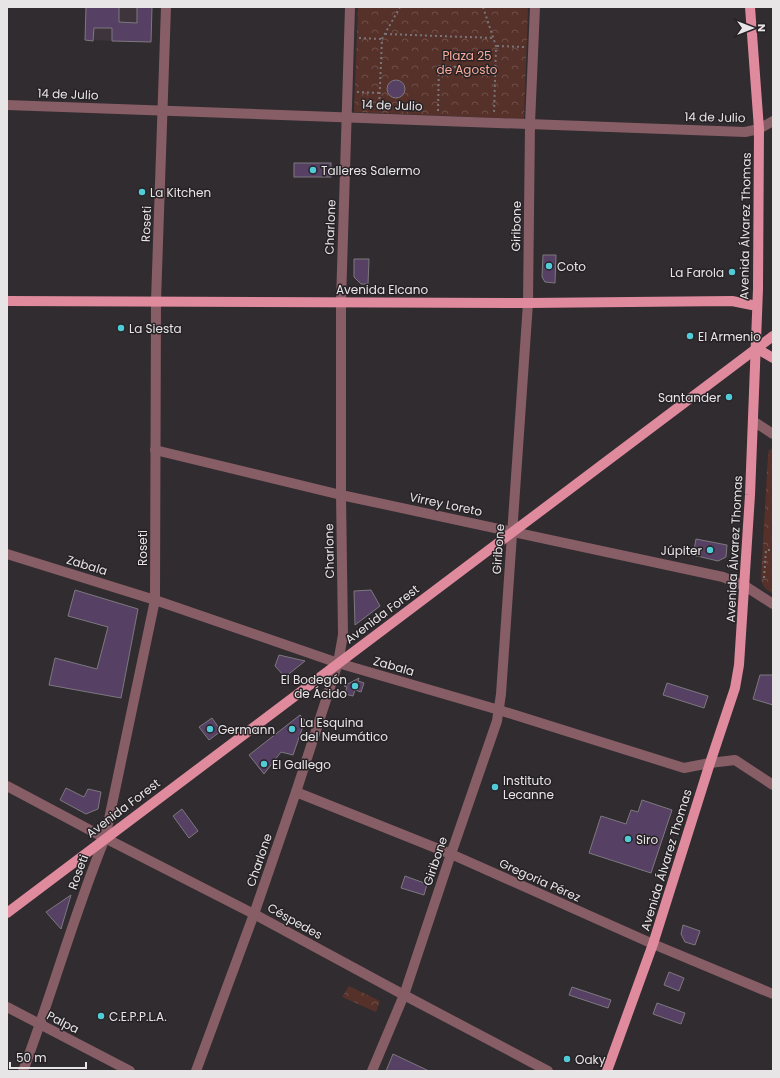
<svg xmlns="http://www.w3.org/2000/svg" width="780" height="1078" viewBox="0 0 780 1078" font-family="Poppins,sans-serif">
	<defs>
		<pattern id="forest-crowns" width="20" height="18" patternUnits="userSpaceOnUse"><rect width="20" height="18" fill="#56312a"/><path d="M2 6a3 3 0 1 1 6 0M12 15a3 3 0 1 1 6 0" fill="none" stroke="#6e4f49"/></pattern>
	</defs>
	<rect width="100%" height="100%" fill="#302c2f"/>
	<polygon fill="#3e353c" points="86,7 152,7 151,42 85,40"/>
	<g fill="url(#forest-crowns)">
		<polygon points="358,7 528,7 524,119 354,112"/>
		<path d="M 773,448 L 773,594 C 766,589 762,587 761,578 L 768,455 L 769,450 Z"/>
		<polygon points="349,986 380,1001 376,1012 342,997"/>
	</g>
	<g fill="#564064" stroke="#7c797e">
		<polygon points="86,7 119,7 119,22 137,23 137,7 152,7 151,42 112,41 112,28 94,28 93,41 85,40"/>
		<circle cx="396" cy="89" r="9"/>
		<rect x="294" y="163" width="37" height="14"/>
		<polygon points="543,255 556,255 555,283 545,282 542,277"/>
		<polygon points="354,259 369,259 368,284 361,284 354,277"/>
		<polygon points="696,539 727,545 726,557 718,561 693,555"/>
		<polygon points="75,590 138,609 121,698 49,685 55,658 97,669 108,627 68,616"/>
		<polygon points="371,590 380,606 355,625 354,591"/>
		<polygon points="279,655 305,661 285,677 275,666"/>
		<polygon points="760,675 773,675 773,705 753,699"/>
		<polygon points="359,678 358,681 364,683 361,692 355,690 353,696 345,694 347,687 344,686"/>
		<polygon points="667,683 708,696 704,708 663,695"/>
		<polygon points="300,715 305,720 293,755 281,752 264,774 249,755"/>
		<polygon points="212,718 221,731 209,740 199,727"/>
		<polygon points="66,788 84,797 88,789 101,792 98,809 86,814 60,800"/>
		<polygon points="642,800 672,810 651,873 589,853 601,816 626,824 631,810 638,812"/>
		<polygon points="182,809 198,831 189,838 173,816"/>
		<polygon points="405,876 427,884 424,895 401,888"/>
		<polygon points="71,895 61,929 46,912"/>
		<polygon points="683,925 700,931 695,945 685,942 681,934"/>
		<polygon points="669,972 684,978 679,991 664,985"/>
		<polygon points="572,987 611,1000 608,1008 569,995"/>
		<polygon points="657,1003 685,1013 681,1024 653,1014"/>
		<polygon points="393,1054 429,1071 386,1071"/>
	</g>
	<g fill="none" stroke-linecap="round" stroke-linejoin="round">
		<g stroke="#797678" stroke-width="2" stroke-dasharray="2 3" stroke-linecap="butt">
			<polyline points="483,7 496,46 494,114"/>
			<polyline points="385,34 494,38"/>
			<polyline points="359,38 382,39"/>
			<polyline points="497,46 524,47"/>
			<polyline points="357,92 380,93"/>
			<polyline points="379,109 382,39 400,7"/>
			<polyline points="438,111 439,66 495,69"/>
			<polyline points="764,578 766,550 773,550"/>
		</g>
		<g stroke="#875d66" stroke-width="10">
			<polyline points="7,105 745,132 759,129 773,121"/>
			<polyline points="753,421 773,434"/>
			<polyline points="155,450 341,495 723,577 745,586 773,604"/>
			<polyline points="7,554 155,600 338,663 499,710 684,768 710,763 735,760 773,785"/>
			<polyline points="7,786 105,838 254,914 404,995 548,1071"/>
			<polyline points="296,792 451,854 653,944 773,994"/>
			<polyline points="7,1007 130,1071"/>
			<path d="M 23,1071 C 52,994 74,914 105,838 L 155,600 L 156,301 L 166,7"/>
			<polyline points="196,1071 254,914 296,792 338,663 343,635 341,495 341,302 350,7"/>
			<polyline points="372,1071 404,995 451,854 497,721 501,694 528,303 530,124 535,7"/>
		</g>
		<g stroke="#e08a9e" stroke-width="10">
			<polyline points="7,301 528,303 732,301 757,306"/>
			<polyline points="756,348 773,358"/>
			<polyline points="7,913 773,336"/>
			<polyline points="607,1071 653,944 710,763 735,688 739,665 750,495 758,289 759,129 750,7"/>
		</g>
	</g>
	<g fill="#52cbd8" stroke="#262225" stroke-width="1.5">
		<circle cx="313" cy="170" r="4"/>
		<circle cx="142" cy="192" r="4"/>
		<circle cx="549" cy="266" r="4"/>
		<circle cx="732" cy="272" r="4"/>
		<circle cx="121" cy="328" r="4"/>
		<circle cx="690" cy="336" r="4"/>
		<circle cx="729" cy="397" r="4"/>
		<circle cx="710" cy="550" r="4"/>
		<circle cx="355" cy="686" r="4"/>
		<circle cx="210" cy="729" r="4"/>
		<circle cx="292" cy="729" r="4"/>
		<circle cx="264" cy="764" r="4"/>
		<circle cx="495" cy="787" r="4"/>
		<circle cx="628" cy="839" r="4"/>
		<circle cx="101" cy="1016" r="4"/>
		<circle cx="567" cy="1059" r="4"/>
	</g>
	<g text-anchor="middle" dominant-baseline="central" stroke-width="3" stroke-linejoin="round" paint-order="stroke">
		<g font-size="12" fill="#f9ab9b" stroke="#262225">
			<text x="467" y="55">Plaza 25<tspan x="467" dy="14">de Agosto</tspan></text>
		</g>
		<g font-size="12" fill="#e8e5e7" stroke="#262225">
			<text transform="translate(68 94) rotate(2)">14 de Julio</text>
			<text transform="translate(392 105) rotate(2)">14 de Julio</text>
			<text transform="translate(715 117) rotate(1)">14 de Julio</text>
			<text transform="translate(146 224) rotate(-88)">Roseti</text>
			<text transform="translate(516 226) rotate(-89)">Giribone</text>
			<text transform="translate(745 226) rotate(-89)">Avenida Álvarez Thomas</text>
			<text transform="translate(330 227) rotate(-88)">Charlone</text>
			<text x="382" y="289">Avenida Elcano</text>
			<text transform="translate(446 504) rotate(12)">Virrey Loreto</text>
			<text transform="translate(142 548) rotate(-90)">Roseti</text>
			<text transform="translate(498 549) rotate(-86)">Giribone</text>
			<text transform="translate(734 549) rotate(-87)">Avenida Álvarez Thomas</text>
			<text transform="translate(329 551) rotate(-91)">Charlone</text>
			<text transform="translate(87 565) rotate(17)">Zabala</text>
			<text transform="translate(382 614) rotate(-37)">Avenida Forest</text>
			<text transform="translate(394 666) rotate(16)">Zabala</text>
			<text transform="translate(123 808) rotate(-37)">Avenida Forest</text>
			<text transform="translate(259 860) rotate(-71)">Charlone</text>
			<text transform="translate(666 860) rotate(-73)">Avenida Álvarez Thomas</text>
			<text transform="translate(435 861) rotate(-71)">Giribone</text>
			<text transform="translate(78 872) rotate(-70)">Roseti</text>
			<text transform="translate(540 880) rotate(24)">Gregoria Pérez</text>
			<text transform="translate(295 921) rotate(29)">Céspedes</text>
			<text transform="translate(63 1022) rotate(27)">Palpa</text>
		</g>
		<g font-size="12" fill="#e8e5e7" stroke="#262225" text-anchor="start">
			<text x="321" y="170">Talleres Salermo</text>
			<text x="150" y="192">La Kitchen</text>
			<text x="557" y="266">Coto</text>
			<text x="724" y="272" text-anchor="end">La Farola</text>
			<text x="129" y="328">La Siesta</text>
			<text x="698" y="336">El Armenio</text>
			<text x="721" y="397" text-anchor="end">Santander</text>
			<text x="702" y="550" text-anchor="end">Júpiter</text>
			<text x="347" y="679" text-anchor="end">El Bodegón<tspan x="347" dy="14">de Ácido</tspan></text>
			<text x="300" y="722">La Esquina<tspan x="300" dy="14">del Neumático</tspan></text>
			<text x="218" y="729">Germann</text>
			<text x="272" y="764">El Gallego</text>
			<text x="503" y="780">Instituto<tspan x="503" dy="14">Lecanne</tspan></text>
			<text x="636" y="839">Siro</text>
			<text x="109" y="1016">C.E.P.P.L.A.</text>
			<text x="575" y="1059">Oaky</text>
		</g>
	</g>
	<rect width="780" height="1078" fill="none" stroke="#e8e5e7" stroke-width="16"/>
	<g transform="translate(752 28) rotate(90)" stroke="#262225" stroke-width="3" paint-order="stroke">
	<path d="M0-3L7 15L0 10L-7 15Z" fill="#e8e5e7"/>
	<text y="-6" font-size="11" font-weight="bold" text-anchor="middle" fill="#e8e5e7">N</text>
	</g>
	<path d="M10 1062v6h76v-6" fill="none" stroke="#e8e5e7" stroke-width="2"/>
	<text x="16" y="1062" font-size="12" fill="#e8e5e7" stroke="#262225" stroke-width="3" paint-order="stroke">50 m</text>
</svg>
